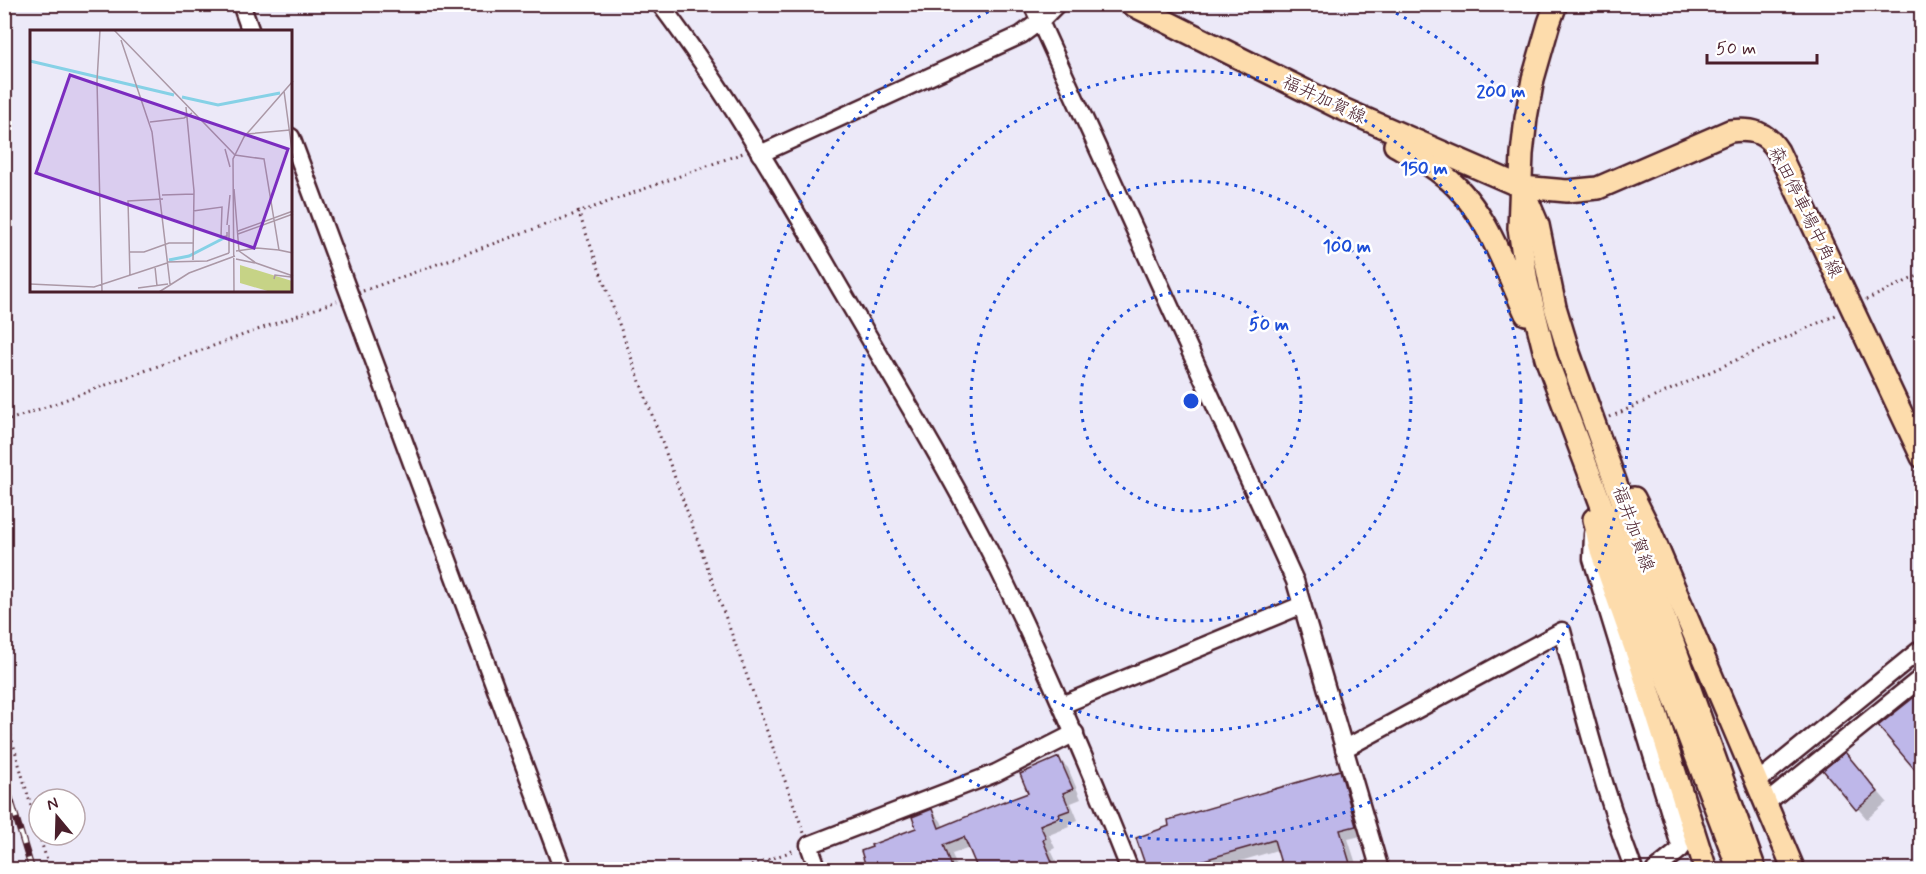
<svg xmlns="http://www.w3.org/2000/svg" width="1926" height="874" viewBox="0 0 1926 874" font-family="Mynerve,'Klee One',sans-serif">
	<rect width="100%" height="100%" fill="#ece9f8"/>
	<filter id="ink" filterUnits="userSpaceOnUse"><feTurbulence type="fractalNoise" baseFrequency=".0167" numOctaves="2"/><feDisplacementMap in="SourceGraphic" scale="12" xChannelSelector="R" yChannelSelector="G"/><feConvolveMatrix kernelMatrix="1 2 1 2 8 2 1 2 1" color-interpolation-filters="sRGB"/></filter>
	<g filter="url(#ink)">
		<g fill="#0003">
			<polygon points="1845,754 1887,802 1867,819 1825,771"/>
			<polygon points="1059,759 1068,768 1081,799 1071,803 1078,820 1068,824 1069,827 1049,835 1055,848 1051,850 1060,870 979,870 970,848 952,854 958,870 869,870 918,829 932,811 941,821 944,828 1030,793"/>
			<polygon points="1339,771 1349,781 1365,835 1348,839 1358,870 1284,870 1277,850 1211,870 1149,870"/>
		</g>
		<g fill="#beb7e9" stroke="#4a1f2b" stroke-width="1.5">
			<polygon points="1922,691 1922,778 1878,726"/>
			<polygon points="1845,752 1878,792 1856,810 1823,770"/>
			<polygon points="1059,757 1073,789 1063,793 1070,810 1059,814 1060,817 1040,825 1046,838 1043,840 1053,864 1041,870 978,870 964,837 944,845 953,870 867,870 861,851 872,847 871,845 916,828 912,817 932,809 939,828 1004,801 1004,802 1028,793 1020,774"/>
			<polygon points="1340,770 1356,826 1340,830 1352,870 1283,870 1274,840 1186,865 1187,870 1147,870 1136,838 1169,826 1168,820"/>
		</g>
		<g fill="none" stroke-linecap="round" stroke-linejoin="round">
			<defs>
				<g id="minor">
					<polyline points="241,4 251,32"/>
					<path d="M 660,4 C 729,95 786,195 843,293 C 893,379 945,464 990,552 C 1042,656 1087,762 1130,870"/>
					<polyline points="1032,4 1295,581 1380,870"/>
					<polyline points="291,137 563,870"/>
					<polyline points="760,154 1021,35 1040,21 1057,4"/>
					<polyline points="1593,534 1592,559 1681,849 1655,870"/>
					<polyline points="1062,705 1302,605"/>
					<path d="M 1344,749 L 1562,631 C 1583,711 1604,792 1634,870"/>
					<polyline points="1756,783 1922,648"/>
					<polyline points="1765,804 1922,677"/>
					<polyline points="818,870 809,845 996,773 1075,733"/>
				</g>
				<g id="major">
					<path d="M 1131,4 L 1338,107 L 1522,187 L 1567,191 L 1598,188 L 1730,131 C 1752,128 1766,132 1778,151 L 1922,457"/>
					<polyline points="1556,4 1549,23 1533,79 1526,118 1522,154 1519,228 1527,282 1546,358 1739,870"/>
					<path d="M 1395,145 C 1409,153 1425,161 1438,171 C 1485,204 1503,264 1526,314"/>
					<polyline points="1523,190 1538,225 1555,307 1569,353 1755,870"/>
					<polyline points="1634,498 1648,526 1794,870"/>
					<polyline points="1594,519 1601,551 1640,662 1706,870"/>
				</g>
			</defs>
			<use href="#minor" stroke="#4a1f2b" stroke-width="21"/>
			<use href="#major" stroke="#4a1f2b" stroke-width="26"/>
			<g stroke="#4a1f2b" stroke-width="3" stroke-dasharray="1.5 4.5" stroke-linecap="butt">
				<polyline points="4,5 13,4"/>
				<polyline points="578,211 804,833"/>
				<polyline points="363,291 743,153"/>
				<polyline points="1866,300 1922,274"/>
				<polyline points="1610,417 1836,315"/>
				<polyline points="4,422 337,301"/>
				<polyline points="4,712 39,834"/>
				<polyline points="39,835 50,870"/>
				<polyline points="4,844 12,870"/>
				<polyline points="740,870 795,850"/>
			</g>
			<use href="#minor" stroke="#fff" stroke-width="16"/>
			<use href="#major" stroke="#fddcac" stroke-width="21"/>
			<defs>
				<polyline id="rail" points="4,778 32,870"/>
			</defs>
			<use href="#rail" stroke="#4a1f2b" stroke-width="7"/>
			<use href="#rail" stroke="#fff" stroke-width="4.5" stroke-dasharray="14" stroke-linecap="butt"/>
		</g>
	</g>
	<g fill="none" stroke="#1d4ed8" stroke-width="3" stroke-dasharray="3 6">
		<circle cx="1191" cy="401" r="110"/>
		<circle cx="1191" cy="401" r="220"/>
		<circle cx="1191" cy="401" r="330"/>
		<path d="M1380 5A439 439 0 1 1 1002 5"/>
	</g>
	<g text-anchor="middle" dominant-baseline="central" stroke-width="5" stroke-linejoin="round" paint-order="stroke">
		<g font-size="18" fill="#4a1f2b" stroke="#fff">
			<text transform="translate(1324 100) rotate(25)">福井加賀線</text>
			<text transform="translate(1805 212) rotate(64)">森田停車場中角線</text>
			<text transform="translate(1633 529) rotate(70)">福井加賀線</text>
		</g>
	</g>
	<g transform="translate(30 30)">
		<rect width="262" height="262" fill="#ece9f8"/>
		<path d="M 210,235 L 262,251 L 262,262 L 241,262 L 210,253 Z" fill="#c6d386"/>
		<path fill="none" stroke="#86d1e6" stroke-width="3" d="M 0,31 L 144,65M 152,67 L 188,75 L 250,63M 139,230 L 159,226 L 194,208"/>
		<path fill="none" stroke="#ab98a6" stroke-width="1.5" d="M 70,0 L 67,51 L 72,262M 84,0 L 205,125 L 234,129 L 249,220 L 263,223M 91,10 L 122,102 L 140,254M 254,61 L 263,128M 156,77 L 164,161 L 163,230M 120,92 L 154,88 L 162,83M 217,104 L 260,100M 195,119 L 200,137M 204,159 L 209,221M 132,165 L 164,164M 163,181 L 192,177 L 191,207 L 197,206 L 197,202M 197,195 L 200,165M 208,201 L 263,181M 208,204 L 263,184M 206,221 L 227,218 L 249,220M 209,221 L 226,233 L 263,246M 100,222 L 114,222 L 139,213 L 163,213M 199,223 L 199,195M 206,229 L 225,233M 137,232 L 177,231 L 199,223M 125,237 L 127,256M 100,246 L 98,171 L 133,169M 244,249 L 245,245 L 261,247M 0,254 L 64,257 L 137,233M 108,258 L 138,254M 129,262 L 159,243 L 205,226M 204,262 L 203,129 L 214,107 L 263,51"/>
		<path fill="#7b2cbf" fill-opacity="0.15" stroke="#7b2cbf" stroke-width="3" d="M 40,45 L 258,119 L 224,218 L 6,143 Z"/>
		<rect width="262" height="262" fill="none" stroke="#4a1f2b" stroke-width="3"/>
	</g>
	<circle cx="1191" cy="401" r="9" fill="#1d4ed8" stroke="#fff" stroke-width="3"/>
	<g font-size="18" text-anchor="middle" font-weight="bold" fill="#1d4ed8" stroke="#fff" stroke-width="5" stroke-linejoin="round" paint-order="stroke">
		<text x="1501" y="97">200 m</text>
		<text x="1424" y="174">150 m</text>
		<text x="1347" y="252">100 m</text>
		<text x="1269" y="330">50 m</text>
	</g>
	<rect width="1926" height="874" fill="none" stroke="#fff" stroke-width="24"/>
	<rect x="12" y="12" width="1902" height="850" fill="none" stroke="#4a1f2b" stroke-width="2" filter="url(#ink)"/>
	<g transform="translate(57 817) rotate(341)"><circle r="28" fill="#ffffff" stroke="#b7a5aa" stroke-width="1.5"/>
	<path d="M0-4.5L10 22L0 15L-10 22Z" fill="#4a1f2b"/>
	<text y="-9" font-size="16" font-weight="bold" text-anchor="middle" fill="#4a1f2b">N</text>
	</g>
	<path d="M1707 54v9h110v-9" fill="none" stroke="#4a1f2b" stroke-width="3"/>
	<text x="1716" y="54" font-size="18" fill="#4a1f2b" stroke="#ffffff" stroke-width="4.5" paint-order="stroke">50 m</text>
</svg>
